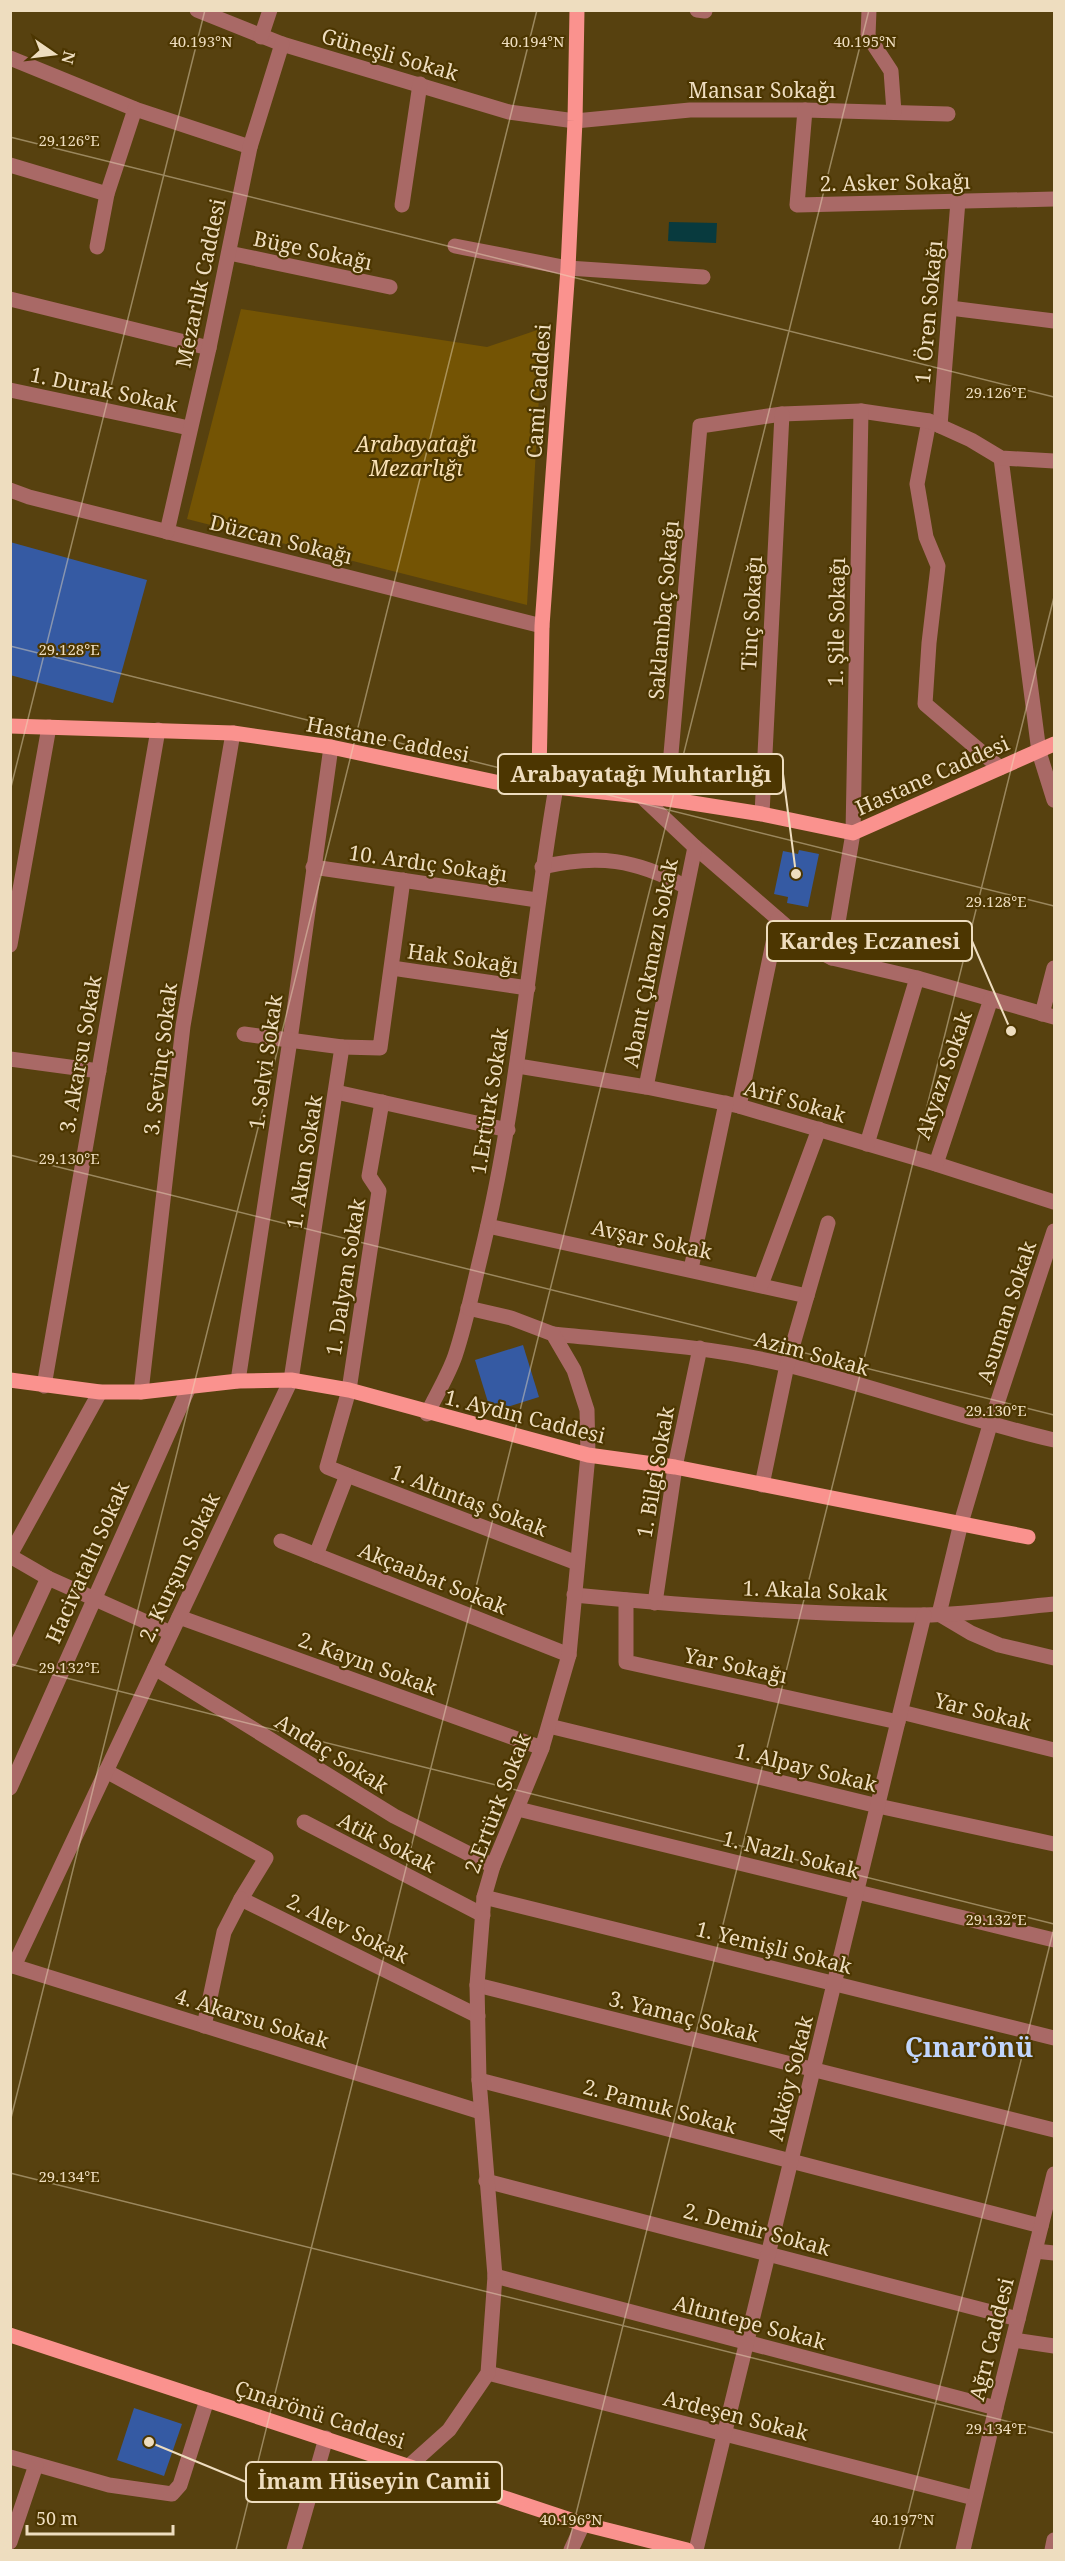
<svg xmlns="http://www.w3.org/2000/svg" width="1065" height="2561" viewBox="0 0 1065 2561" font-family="'Noto Serif',serif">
	<rect width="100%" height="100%" fill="#57410f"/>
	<polygon fill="#745404" points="241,309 487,347 543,328 527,605 187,519"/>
	<polygon fill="#083a3e" points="669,222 717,223 716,243 668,241"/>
	<g fill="#355aa3">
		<polygon points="10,542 147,580 113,703 10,675"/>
		<polygon points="799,850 819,854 808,907 787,903 788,897 774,894 783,851 798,854"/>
		<polygon points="523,1345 539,1397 491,1412 475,1360"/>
		<polygon points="134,2408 182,2424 164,2476 117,2460"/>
	</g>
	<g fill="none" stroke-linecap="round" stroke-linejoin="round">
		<g stroke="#a96966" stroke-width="15">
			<polyline points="197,10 282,44 509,112 575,121 690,110 805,110 948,114"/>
			<polyline points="697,10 705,11"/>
			<polyline points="869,10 868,36 891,71 894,112"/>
			<polyline points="261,37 270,10"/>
			<polyline points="10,58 135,109 250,147"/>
			<polyline points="805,110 797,205 1054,199"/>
			<polyline points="10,165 107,194 135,109"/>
			<polyline points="402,205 420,84"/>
			<polyline points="455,246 568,268 703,277"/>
			<polyline points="97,247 107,194"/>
			<polyline points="229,253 390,287"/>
			<polyline points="10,299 209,348"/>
			<polyline points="950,308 1054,321"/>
			<polyline points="10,390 189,428"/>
			<polyline points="929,421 917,484 926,537 938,566 929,643 925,704 1000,768"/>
			<polyline points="940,426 958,201"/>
			<polyline points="1001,458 1039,752 1054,800"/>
			<polyline points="10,490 29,497 542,626"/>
			<polyline points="167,532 209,348 250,147 282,44"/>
			<polyline points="642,797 695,847 809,946 832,958 917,978 1054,1017"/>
			<polyline points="667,799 700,426 782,414 861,411 929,421 971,440 1001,458 1054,461"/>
			<polyline points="762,814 782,414"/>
			<polyline points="313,867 537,900"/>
			<path d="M 542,867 C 597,854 636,859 686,887"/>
			<polyline points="10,945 49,727"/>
			<polyline points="832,958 853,833 861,411"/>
			<polyline points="392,968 528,988"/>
			<polyline points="1042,1014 1054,968"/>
			<polyline points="342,1047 380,1048 403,880"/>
			<polyline points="10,1059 99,1071"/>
			<polyline points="518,1066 646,1087 739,1106 936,1164 1054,1202"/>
			<polyline points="646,1087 695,847"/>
			<polyline points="336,1092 508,1130"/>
			<polyline points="739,1106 778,919"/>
			<polyline points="867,1144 917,978"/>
			<polyline points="936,1164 991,999"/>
			<polyline points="488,1226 807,1296"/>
			<polyline points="1054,1231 990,1425 961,1523 939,1614 971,1633 999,1645 1054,1658"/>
			<polyline points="691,1269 726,1103"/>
			<polyline points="761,1285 819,1129"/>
			<path d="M 553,1334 C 631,1342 711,1346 787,1365 C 877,1387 964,1419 1054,1440"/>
			<polyline points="238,1381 290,1040 331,747"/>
			<polyline points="44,1386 158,730"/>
			<polyline points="141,1392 183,1026 233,733"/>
			<path d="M 427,1414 C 436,1395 448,1376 455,1356 C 466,1323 473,1288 481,1255 C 519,1099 529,944 556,787"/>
			<polyline points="347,1475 577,1563"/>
			<polyline points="762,1485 787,1365 828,1223"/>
			<polyline points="281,1541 569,1655"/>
			<polyline points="10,1555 100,1392"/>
			<polyline points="316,1555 347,1475 327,1467 349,1390 379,1191 369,1176 382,1102"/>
			<polyline points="10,1556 48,1578 171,1633"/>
			<path d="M 574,1595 C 689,1606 807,1615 923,1615 C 967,1615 1011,1608 1054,1604"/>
			<polyline points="626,1600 626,1662 898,1722"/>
			<polyline points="655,1603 675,1467 700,1348"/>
			<polyline points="179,1617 542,1748"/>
			<polyline points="10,1660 48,1578"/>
			<polyline points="155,1668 394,1816 493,1866"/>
			<polyline points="901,1712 1054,1750"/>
			<polyline points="549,1726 878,1806 1054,1844"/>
			<polyline points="106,1771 266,1858 241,1899 478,2016"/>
			<polyline points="10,1788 189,1387"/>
			<polyline points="518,1809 1054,1940"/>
			<polyline points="304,1822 483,1915"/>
			<polyline points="484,1897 1054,2038"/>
			<polyline points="10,1965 481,2112"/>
			<polyline points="14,1966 291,1380 342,1047 244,1034"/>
			<polyline points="477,1985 1054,2130"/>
			<polyline points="204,2026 224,1932 241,1899"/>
			<polyline points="479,2080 1041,2226"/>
			<polyline points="486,2181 1018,2319"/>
			<polyline points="1035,2251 1054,2253"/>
			<polyline points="495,2276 996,2408"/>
			<polyline points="1013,2340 1054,2346"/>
			<polyline points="488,2373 974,2498"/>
			<polyline points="10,2457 109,2485 172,2494 180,2485 207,2400"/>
			<polyline points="410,2465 449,2430 488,2373 495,2276 479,2080 477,1985 484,1897 493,1866 542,1748 569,1655 588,1455 587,1410 574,1370 553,1334 511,1318 468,1308"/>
			<polyline points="10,2542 36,2465"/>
			<polyline points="294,2550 326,2438"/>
			<polyline points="571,2550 583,2524"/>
			<polyline points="696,2550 924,1615"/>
			<polyline points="963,2550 996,2408 1054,2174"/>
			<polyline points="1052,2550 1054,2540"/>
		</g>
		<g stroke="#fa928e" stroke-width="15">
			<polyline points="10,726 233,733 331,747 505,784 539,775 556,787 667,799 762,814 853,833 1054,744"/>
			<polyline points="539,775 542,626 568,268 575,121 577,10"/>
			<polyline points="10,1380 100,1392 141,1392 238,1381 291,1380 349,1390 588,1455 675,1467 1028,1537"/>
			<polyline points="10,2335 583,2524 687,2550"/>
		</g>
	</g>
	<path fill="none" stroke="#eeddbf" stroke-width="1.5" stroke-opacity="0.45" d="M 10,137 L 1054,397M 10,646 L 1054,906M 10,791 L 205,10M 10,1155 L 1054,1415M 10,1664 L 1054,1924M 10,2122 L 537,10M 10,2173 L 1054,2433M 236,2550 L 869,10M 567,2550 L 1054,597M 899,2550 L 1054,1928"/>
	<g text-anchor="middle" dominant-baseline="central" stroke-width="4.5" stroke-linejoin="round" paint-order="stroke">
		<g font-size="21" fill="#eeddbf" stroke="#4c3601">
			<text transform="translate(390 54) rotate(16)">Güneşli Sokak</text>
			<text x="762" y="90">Mansar Sokağı</text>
			<text transform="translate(895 182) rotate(-1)">2. Asker Sokağı</text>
			<text transform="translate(313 250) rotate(12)">Büge Sokağı</text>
			<text transform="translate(200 283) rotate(-78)">Mezarlık Caddesi</text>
			<text transform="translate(928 312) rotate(-85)">1. Ören Sokağı</text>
			<text transform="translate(104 389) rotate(12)">1. Durak Sokak</text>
			<text transform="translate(538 391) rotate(-86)">Cami Caddesi</text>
			<text transform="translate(281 539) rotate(14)">Düzcan Sokağı</text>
			<text transform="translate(663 610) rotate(-85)">Saklambaç Sokağı</text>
			<text transform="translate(751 613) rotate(-87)">Tinç Sokağı</text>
			<text transform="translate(836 622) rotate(-89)">1. Şile Sokağı</text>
			<text transform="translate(388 739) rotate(11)">Hastane Caddesi</text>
			<text transform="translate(932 775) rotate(-24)">Hastane Caddesi</text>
			<text transform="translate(428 863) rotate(8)">10. Ardıç Sokağı</text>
			<text transform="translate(463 958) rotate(8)">Hak Sokağı</text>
			<text transform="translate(650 963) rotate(-79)">Abant Çıkmazı Sokak</text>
			<text transform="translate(80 1054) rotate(-80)">3. Akarsu Sokak</text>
			<text transform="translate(160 1059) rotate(-83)">3. Sevinç Sokak</text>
			<text transform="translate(265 1062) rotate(-82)">1. Selvi Sokak</text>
			<text transform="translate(943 1075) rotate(-71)">Akyazı Sokak</text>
			<text transform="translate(489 1101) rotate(-81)">1.Ertürk Sokak</text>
			<text transform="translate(795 1101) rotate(16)">Arif Sokak</text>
			<text transform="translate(304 1162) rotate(-81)">1. Akın Sokak</text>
			<text transform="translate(652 1239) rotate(12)">Avşar Sokak</text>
			<text transform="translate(345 1277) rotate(-81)">1. Dalyan Sokak</text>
			<text transform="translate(1006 1312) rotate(-72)">Asuman Sokak</text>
			<text transform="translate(812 1353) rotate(15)">Azim Sokak</text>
			<text transform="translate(525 1416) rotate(14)">1. Aydın Caddesi</text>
			<text transform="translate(655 1472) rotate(-80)">1. Bilgi Sokak</text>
			<text transform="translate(469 1500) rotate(21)">1. Altıntaş Sokak</text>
			<text transform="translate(87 1562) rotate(-66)">Hacivataltı Sokak</text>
			<text transform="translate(179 1567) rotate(-65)">2. Kurşun Sokak</text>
			<text transform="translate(433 1578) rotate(22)">Akçaabat Sokak</text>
			<text transform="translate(815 1590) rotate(2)">1. Akala Sokak</text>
			<text transform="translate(368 1663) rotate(20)">2. Kayın Sokak</text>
			<text transform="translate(736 1665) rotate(12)">Yar Sokağı</text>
			<text transform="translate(983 1711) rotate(14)">Yar Sokak</text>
			<text transform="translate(332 1753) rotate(32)">Andaç Sokak</text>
			<text transform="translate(806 1767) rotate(14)">1. Alpay Sokak</text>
			<text transform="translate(497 1803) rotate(-69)">2.Ertürk Sokak</text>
			<text transform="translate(387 1842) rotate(27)">Atik Sokak</text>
			<text transform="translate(791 1854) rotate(14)">1. Nazlı Sokak</text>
			<text transform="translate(348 1928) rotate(26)">2. Alev Sokak</text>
			<text transform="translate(774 1947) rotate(14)">1. Yemişli Sokak</text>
			<text transform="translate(684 2016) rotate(14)">3. Yamaç Sokak</text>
			<text transform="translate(252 2018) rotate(17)">4. Akarsu Sokak</text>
			<text transform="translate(790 2078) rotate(-76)">Akköy Sokak</text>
			<text transform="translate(660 2106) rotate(15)">2. Pamuk Sokak</text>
			<text transform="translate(757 2229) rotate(15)">2. Demir Sokak</text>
			<text transform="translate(750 2322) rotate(15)">Altıntepe Sokak</text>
			<text transform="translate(991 2339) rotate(-76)">Ağrı Caddesi</text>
			<text transform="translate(320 2414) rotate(18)">Çınarönü Caddesi</text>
			<text transform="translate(736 2415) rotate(14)">Ardeşen Sokak</text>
		</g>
		<g font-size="21" font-style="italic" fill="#f9e1b5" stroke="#4c3601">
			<text x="416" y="444">Arabayatağı<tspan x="416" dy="24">Mezarlığı</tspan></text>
		</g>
		<g font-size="27" font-weight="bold" fill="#c0d5fd" stroke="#4c3601">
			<text x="969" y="2046">Çınarönü</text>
		</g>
	</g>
	<g font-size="15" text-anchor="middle" fill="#eeddbf" stroke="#4c3601" stroke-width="4.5" stroke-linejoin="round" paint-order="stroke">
		<text x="201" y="47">40.193°N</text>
		<text x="533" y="47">40.194°N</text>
		<text x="865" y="47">40.195°N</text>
		<text x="69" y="146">29.126°E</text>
		<text x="996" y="398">29.126°E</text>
		<text x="69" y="655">29.128°E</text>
		<text x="996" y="907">29.128°E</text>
		<text x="69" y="1164">29.130°E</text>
		<text x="996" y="1416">29.130°E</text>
		<text x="69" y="1673">29.132°E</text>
		<text x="996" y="1925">29.132°E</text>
		<text x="69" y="2182">29.134°E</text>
		<text x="996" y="2434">29.134°E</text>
		<text x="571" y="2525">40.196°N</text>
		<text x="903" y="2525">40.197°N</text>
	</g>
	<path fill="none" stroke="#eeddbf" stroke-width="2" d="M796 874L783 774M1011 1031L972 941M149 2442L246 2482"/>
	<g fill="#eeddbf" stroke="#4c3601" stroke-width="2">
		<circle cx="796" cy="874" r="6"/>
		<circle cx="1011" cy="1031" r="6"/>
		<circle cx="149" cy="2442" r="6"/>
	</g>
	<g fill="#4c3601" stroke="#eeddbf" stroke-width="2">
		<rect x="498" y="754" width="285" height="40" rx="6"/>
		<rect x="767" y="921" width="205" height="40" rx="6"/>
		<rect x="246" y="2462" width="256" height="40" rx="6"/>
	</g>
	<g font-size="22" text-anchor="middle" font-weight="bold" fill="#eeddbf">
		<text x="641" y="782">Arabayatağı Muhtarlığı</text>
		<text x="870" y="949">Kardeş Eczanesi</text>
		<text x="374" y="2489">İmam Hüseyin Camii</text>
	</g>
	<rect width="1065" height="2561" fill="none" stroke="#eeddbf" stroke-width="24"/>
	<g transform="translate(54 54) rotate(104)" stroke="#4c3601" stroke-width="4.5" paint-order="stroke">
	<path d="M0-4.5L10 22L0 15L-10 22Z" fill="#eeddbf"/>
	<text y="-9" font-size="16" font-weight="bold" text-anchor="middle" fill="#eeddbf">N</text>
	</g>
	<path d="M27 2525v9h146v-9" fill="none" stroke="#eeddbf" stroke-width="3"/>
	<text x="36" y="2525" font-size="18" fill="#eeddbf" stroke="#4c3601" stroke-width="4.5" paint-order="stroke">50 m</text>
</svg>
